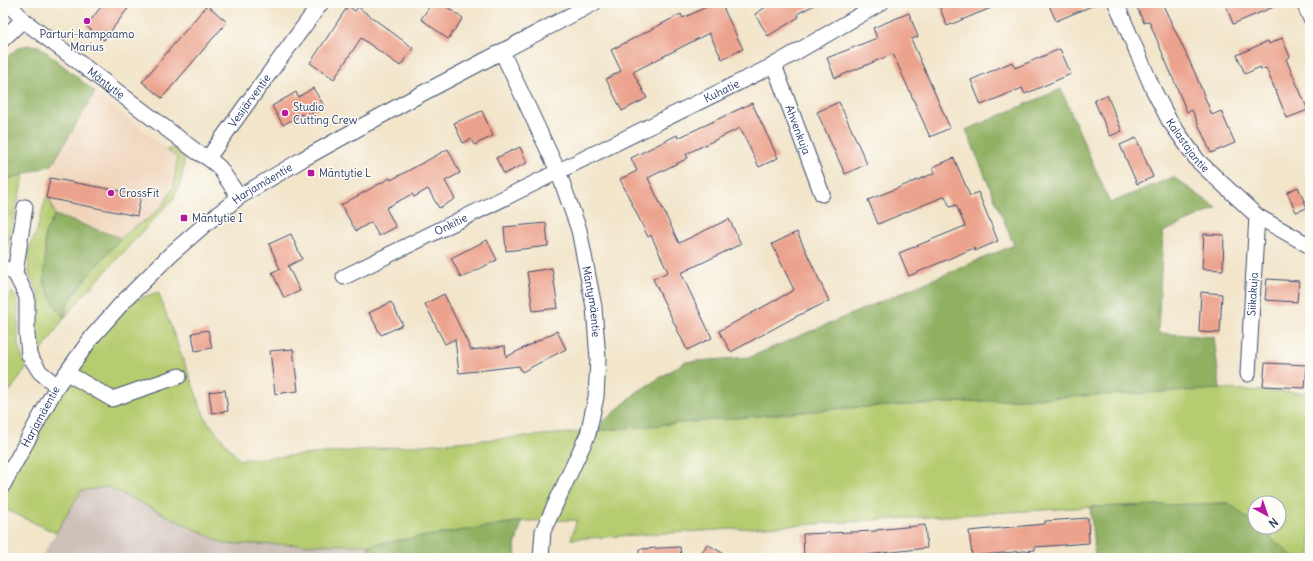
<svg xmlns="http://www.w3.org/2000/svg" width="1313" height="561" viewBox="0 0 1313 561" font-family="Delius,sans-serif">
	<rect width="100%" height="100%" fill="#fdfcf7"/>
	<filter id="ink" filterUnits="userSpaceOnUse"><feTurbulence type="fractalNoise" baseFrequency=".025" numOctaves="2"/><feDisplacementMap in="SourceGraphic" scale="8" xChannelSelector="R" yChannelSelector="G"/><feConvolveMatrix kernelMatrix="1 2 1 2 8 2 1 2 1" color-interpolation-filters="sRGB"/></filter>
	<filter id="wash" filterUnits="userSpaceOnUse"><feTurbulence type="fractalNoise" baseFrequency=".012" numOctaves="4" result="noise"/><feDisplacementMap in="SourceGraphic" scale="16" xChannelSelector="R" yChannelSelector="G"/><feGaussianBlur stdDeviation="0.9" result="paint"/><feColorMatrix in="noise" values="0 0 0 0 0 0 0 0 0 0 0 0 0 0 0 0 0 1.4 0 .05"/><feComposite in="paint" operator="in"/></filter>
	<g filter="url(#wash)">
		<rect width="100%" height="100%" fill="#f2e5ca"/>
		<polygon fill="#f0d5bc" points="95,92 177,157 174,186 164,204 148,219 134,227 121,238 55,215 50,199 46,198 52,165"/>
		<polygon fill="#cec1b9" points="108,487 225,544 369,545 368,558 41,558 81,491"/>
		<g fill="#b6cc70" stroke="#687e67">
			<polygon points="174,148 185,158 181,182 174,198 81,298 64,318 37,358 32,332 39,309 38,292 29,275 28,252 37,230 46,198 50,199 55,215 45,233 45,258 54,304 64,317 68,303 90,273 121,238 134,227 148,219 164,204 174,186 177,158 166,150"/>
			<polygon points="24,174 6,254 3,254 3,181"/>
			<polygon points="12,292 18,301 18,345 26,368 10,391 3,383 3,306"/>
			<polygon points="158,292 205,418 239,460 593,431 846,408 1220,389 1310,393 1310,558 1295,558 1258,527 1279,527 1279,503 1255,503 1255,525 1229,503 1090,507 571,539 577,520 522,521 369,545 225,544 108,487 81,491 56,533 3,508 3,485 57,386 124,304"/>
		</g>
		<g fill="#90b062" stroke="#567060">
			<polygon points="28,45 39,46 95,92 52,165 3,181 3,60 18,48"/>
			<polygon points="1061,89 1110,203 1173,177 1217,208 1163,232 1158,333 1214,337 1220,389 846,408 593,431 637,392 685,362 750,357 1014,245 966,130"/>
			<polygon points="55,215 121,238 90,273 68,303 64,318 54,304 44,283 45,258 45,233"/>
			<polygon points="1229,503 1255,525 1255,527 1258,527 1295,558 1095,558 1090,507"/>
			<polygon points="522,521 515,546 516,558 368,558 369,545"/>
		</g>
		<g id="blocks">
			<g fill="#eca38d">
				<polygon points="104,3 132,3 104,40 86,26"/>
				<polygon points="432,3 441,3 463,18 448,39 421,19"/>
				<polygon points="715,3 721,3 743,49 722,59 709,33 633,72 647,98 622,111 606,79 621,71 611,50 681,14 683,18"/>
				<polygon points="772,3 818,3 797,14 799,17 768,36 755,14"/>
				<polygon points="938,3 1003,3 947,26"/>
				<polygon points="1048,3 1099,3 1056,21"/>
				<polygon points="1135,3 1162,3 1195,73 1212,115 1221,111 1235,143 1211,153 1192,110 1187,112 1149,21 1144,23"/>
				<polygon points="1225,3 1283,3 1233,24"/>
				<polygon points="207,5 227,22 162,98 142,82"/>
				<polygon points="348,6 355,11 358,7 413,48 400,66 361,38 334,79 310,63"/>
				<polygon points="909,13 918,37 911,39 950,128 930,137 893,54 835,78 827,58 877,38 873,28"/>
				<polygon points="1282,38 1290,57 1286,59 1308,110 1287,118 1266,68 1261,70 1260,67 1245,74 1237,55 1268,41 1269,44"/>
				<polygon points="1060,49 1071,74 1025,94 1022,88 981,105 971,80 1012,62 1015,68"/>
				<polygon points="313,88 324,106 304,118 302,114 283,125 272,106 296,92 298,97"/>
				<polygon points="1107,95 1122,131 1110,136 1094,100"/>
				<polygon points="839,102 867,164 845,174 817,112"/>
				<polygon points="752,103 778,158 759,167 740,128 686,154 688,158 648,178 679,243 729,219 741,244 681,273 712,338 687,350 653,279 668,272 651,235 648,237 620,179 637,171 631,158 677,135 678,138"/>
				<polygon points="482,111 493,136 474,145 471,139 463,143 454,123"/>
				<polygon points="1136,138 1153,177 1137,184 1120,145"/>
				<polygon points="520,147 527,163 504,174 496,158"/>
				<polygon points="448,149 460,173 445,181 455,199 439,208 428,189 414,197 412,194 386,208 396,227 379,236 371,222 356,231 341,205 390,178 391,180"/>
				<polygon points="954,158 970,196 978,192 998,241 975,251 974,248 909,276 899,253 965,226 956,205 950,207 945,196 878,224 868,200 935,173 933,167"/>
				<polygon points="50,178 141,195 137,216 46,198"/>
				<polygon points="1298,187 1307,208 1296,212 1287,192"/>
				<polygon points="546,223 548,246 506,251 504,227"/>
				<polygon points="797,232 829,301 795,317 731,352 719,331 794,290 772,244"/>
				<polygon points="291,234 302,259 288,266 300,291 284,298 272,272 280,269 269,244"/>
				<polygon points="1204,234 1224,235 1223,270 1202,269"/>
				<polygon points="487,240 497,260 461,278 451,258"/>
				<polygon points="552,268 558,308 533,311 527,272"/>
				<polygon points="1267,279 1299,281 1297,302 1265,300"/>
				<polygon points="1201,292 1222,294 1220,333 1199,332"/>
				<polygon points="444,294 471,350 505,346 506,357 557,331 566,349 522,372 519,366 459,373 455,339 445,344 425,304"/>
				<polygon points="391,302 403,325 381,335 369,313"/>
				<polygon points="208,330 212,348 195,351 192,333"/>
				<polygon points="293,349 298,391 275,394 270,351"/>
				<polygon points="1265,363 1307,365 1305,388 1263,386"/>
				<polygon points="225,390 228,411 212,413 209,392"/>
				<polygon points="1088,518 1089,543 1035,547 1035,550 972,556 969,531 1045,524 1045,521"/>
				<polygon points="925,525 927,548 857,556 804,558 803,534 876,531 876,530"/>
				<polygon points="707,544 731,558 699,558"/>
				<polygon points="680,547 681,558 639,558 639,549"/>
			</g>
		</g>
	</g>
	<g filter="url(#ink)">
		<use href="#blocks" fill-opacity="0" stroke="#3b4a6e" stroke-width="1"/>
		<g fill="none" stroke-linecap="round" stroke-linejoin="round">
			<defs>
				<g id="minor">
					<path id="s1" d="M 10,3 L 11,6 L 23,20 L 197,152 L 208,158"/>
					<path id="s2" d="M 1116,3 L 1153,89 L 1169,120 L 1198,161 L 1257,216 L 1310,246"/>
					<polyline points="1304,3 1310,17"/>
					<polyline points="3,39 23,20"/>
					<path id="s3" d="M 502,52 L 558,171 L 579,230 L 594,307 L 598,359 L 596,397 L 588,434 L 543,531 L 541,558"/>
					<path id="s4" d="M 774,65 L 822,194"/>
					<path id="s5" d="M 239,197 L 219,167 L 208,158 L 246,105 L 321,3"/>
					<polyline points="3,268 15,273 27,297 27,334 29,355 40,372 57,386"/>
					<polyline points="15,273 25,207"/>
					<path id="s6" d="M 344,277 L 774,65 L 881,3"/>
					<polyline points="67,373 112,399 179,376"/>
					<path id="s7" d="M 1248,374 L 1257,216"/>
					<path id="s8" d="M 3,485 L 57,386 L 92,337 L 123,302 L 171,254 L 202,227 L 239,197 L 303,159 L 406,102 L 594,3"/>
				</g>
			</defs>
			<use href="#minor" stroke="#3b4a6e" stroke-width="17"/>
			<use href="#minor" stroke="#fff" stroke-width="15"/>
		</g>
	</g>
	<g fill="#b5179e" stroke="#fdfcf7" stroke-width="1.5">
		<circle cx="87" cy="21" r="4"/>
		<circle cx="285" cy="113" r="4"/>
		<rect x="307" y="169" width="8" height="8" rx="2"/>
		<circle cx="111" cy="193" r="4"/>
		<rect x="180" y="214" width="8" height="8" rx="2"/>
	</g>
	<g text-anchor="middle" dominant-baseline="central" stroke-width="3" stroke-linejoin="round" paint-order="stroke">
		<g font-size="11" fill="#1b2f5e" stroke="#fdfcf7" text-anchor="start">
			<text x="87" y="34" text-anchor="middle">Parturi-kampaamo<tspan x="87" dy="13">Marius</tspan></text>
			<text x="293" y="107">Studio<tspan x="293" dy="13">Cutting Crew</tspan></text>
			<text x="319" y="173">Mäntytie L</text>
			<text x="119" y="193">CrossFit</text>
			<text x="192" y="218">Mäntytie I</text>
		</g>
		<g font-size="11" fill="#1b2f5e" stroke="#fdfcf7">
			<text stroke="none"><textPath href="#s1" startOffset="126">Mäntytie</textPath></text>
			<text stroke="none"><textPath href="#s6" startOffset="421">Kuhatie</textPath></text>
			<text stroke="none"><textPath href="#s5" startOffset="121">Vesijärventie</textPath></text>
			<text stroke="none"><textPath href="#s4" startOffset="69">Ahvenkuja</textPath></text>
			<text stroke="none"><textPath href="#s2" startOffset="160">Kalastajantie</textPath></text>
			<text stroke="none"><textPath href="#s8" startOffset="403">Harjamäentie</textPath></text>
			<text stroke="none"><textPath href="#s6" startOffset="119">Onkitie</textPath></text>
			<text stroke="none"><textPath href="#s7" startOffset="80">Siikakuja</textPath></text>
			<text stroke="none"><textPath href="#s3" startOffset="267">Mäntymäentie</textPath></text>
			<text stroke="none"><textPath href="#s8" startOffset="78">Harjamäentie</textPath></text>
		</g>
	</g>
	<rect width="1313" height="561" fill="none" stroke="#fdfcf7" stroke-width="16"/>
	<g transform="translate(1267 515) rotate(140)"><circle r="19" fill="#fdfcf7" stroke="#a3aaba"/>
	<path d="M0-3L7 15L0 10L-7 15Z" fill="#b5179e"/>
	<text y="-6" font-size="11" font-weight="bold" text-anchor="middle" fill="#1b2f5e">N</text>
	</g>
</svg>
